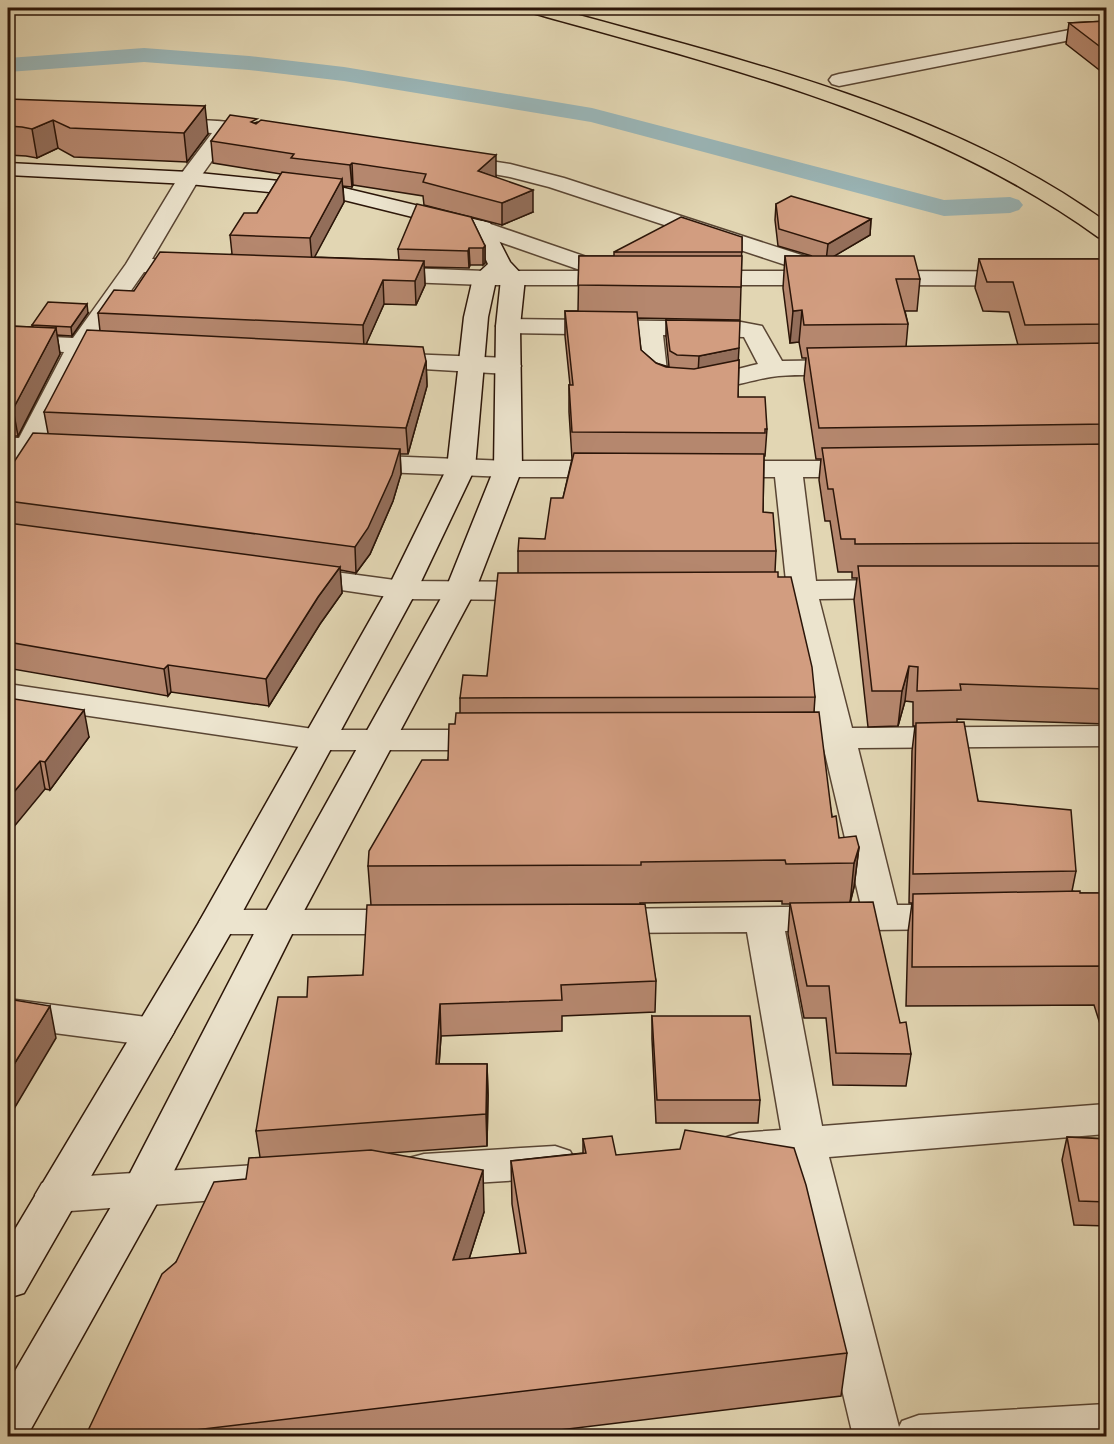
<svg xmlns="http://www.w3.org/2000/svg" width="1114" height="1444" viewBox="0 0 1114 1444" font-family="'IM FELL Double Pica',serif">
	<rect width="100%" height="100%" fill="#e2d6b3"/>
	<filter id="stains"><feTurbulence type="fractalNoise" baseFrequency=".00333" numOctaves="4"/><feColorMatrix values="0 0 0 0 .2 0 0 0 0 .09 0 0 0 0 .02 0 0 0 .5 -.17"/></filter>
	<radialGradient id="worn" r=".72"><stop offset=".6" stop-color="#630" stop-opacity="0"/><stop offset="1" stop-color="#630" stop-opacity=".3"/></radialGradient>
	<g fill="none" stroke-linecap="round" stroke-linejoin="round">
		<polygon fill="#9ab6b8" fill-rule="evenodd" points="144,48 249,56 344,67 592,108 944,200 1010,197 1019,200 1023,205 1019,210 1010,213 944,216 591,122 344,81 249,70 144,62 8,72 8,58"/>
		<defs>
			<g id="street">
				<polygon points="1106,23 1106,33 839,86 832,84 829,80 832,76 839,74"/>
				<path d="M 162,119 C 199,120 237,120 273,129 L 276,133 L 273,137 L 266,139 L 231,134 L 199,179 L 152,259 L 203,262 L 207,267 L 203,272 L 195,274 L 144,272 L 97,339 L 132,343 L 135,348 L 132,353 L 123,355 L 89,354 L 45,440 L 79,443 L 83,449 L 79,455 L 69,457 L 36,456 L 18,486 L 8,488 L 8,458 L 10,454 L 8,454 L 8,438 L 19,438 L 64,352 L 8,349 L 8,335 L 73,338 L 126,264 L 178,178 L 212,133 L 155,129 L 152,125 L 155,121 Z"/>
				<polygon points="451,155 510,164 564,178 826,263 830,268 827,271 836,273 840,278 836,283 828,285 697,285 689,283 685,278 689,273 697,271 804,271 549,187 510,177 444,165 441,161 444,157"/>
				<polygon points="482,221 607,264 611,269 609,271 632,273 636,278 632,283 624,285 485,285 379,281 371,279 367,274 371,269 379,267 485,271 583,271 474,233 471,228 474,223"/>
				<polygon points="877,271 1106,272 1106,286 877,285 869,283 865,278 869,273"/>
				<path d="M 508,319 L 741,322 L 762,326 L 782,361 L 850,360 L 859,363 L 863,368 L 859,373 L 850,376 C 824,376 797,373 771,377 C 738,382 673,408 646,380 C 638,370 640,348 638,335 L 508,333 L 499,331 L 496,326 L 499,321 ZM 663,335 L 744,337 L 758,364 C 736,369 685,385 667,371 Z"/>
				<polygon points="381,353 508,358 517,361 521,366 517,371 508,374 372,366 368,361 372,356"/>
				<polygon points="357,455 508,461 614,461 624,463 628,469 624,475 614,477 508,477 357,471 347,469 343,463 347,457"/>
				<polygon points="720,461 863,461 873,463 877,469 873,475 863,477 803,477 816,581 899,580 910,583 914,589 910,595 899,598 819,599 852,728 1106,726 1106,746 858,748 897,905 954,905 967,908 973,917 967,926 954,929 785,931 822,1126 1106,1104 1106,1134 829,1157 899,1427 902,1421 919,1415 1106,1404 1106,1436 853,1436 788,1161 739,1165 724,1160 718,1149 724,1138 739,1133 781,1130 747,932 603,933 590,930 584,921 590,912 603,909 861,906 824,749 777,749 765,746 760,739 765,732 777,729 819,729 789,599 750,599 739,596 735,590 739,584 750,581 786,581 775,477 720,477 710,475 706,469 710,463"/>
				<polygon points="298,567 402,581 542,582 553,585 557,591 553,597 542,600 402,599 287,582 283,576 287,570"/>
				<polygon points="8,684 320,730 494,730 506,733 511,740 506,747 494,750 320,750 8,704"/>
				<polygon points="218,910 411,910 424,913 430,922 424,931 411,934 218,934 205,931 199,922 205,913"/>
				<polygon points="8,999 154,1018 168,1022 174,1032 168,1042 154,1046 8,1027"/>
				<polygon points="555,1146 570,1151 576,1162 570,1173 555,1178 424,1186 409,1182 403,1170 409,1158 424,1154"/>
				<polygon points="256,1165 271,1169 277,1181 271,1193 256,1197 57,1212 42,1207 35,1195 42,1183 57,1178"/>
			</g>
			<polygon id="secondary" points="8,163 189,172 340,187 490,223 510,262 525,278 520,326 522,469 475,591 298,922 165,1189 27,1436 8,1436 8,1383 126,1181 260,922 445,591 494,469 496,326 501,279 499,278 496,280 488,317 475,468 417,590 237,922 24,1293 8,1298 8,1241 199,922 387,590 447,468 464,317 473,278 488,264 473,232 340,199 189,184 8,175"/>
			<path id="highway" d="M 526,8 L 553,8 C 737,59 950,108 1106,222 L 1106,239 L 1098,237 C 931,116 724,67 529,12 Z"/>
		</defs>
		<use href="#street" stroke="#594533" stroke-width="3"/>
		<use href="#secondary" stroke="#2b1508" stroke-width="3"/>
		<use href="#highway" stroke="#2b1508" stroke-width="3"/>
		<use href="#street" fill="#ece4ce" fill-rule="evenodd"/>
		<use href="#secondary" fill="#ece4ce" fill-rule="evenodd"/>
		<use href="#highway" fill="#e2d6b3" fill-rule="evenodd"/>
	</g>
	<g fill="#b5876e" stroke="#2b1508" stroke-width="1.5" fill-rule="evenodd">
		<polygon points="1107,21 1107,76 1066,44 1069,23"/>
		<polygon points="8,99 208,134 187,162 74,157 58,148 37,158 26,156 8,155"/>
		<path d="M 257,122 L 496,177 L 533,212 L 502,225 L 471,217 L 485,246 L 485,263 L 483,265 L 470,265 L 469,268 L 424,267 L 425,285 L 416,305 L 384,304 L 366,344 L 426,361 L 427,386 L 408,454 L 400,454 L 401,474 L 393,501 L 370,554 L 356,573 L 340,570 L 342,593 L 320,624 L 269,706 L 171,692 L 168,696 L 13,669 L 8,675 L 8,471 L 48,433 L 44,412 L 100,331 L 98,313 L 134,291 L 232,254 L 230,235 L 257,213 L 281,174 L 213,163 L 211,141 ZM 353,185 L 423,196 L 424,205 L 470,217 L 398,249 L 399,260 L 314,257 L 344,202 L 343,186 L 352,187 Z"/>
		<polygon points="776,204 871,219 870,235 834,256 920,279 917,311 905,311 908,324 906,347 1018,345 1009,312 983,311 975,288 979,259 1107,259 1107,724 957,719 957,722 978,801 1076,871 1072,891 1080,893 1107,893 1107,1046 1094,1005 906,1006 908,932 912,903 909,903 912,751 915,726 913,726 913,702 905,701 898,726 868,727 854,600 857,578 852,578 852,572 838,572 830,521 825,521 819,480 821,459 816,459 804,379 806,358 802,358 799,342 790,343 783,288 785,256 812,256 778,246 775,220"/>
		<polygon points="742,237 741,287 740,320 637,318 641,350 656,363 669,367 666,337 666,320 739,360 738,397 767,429 765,456 764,456 763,512 776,551 775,572 778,577 815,697 814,712 832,817 839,838 859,847 854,887 850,902 900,1023 911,1054 906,1086 833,1085 826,1018 804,1018 788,934 790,904 782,904 782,901 640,903 656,981 655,1012 562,1016 562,1031 441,1036 439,1064 487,1064 488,1095 487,1146 389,1153 484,1212 469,1259 520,1254 512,1204 511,1161 583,1153 583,1139 616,1155 847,1353 841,1396 501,1437 85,1437 176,1262 246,1179 260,1157 256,1131 307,997 363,975 371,905 368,866 448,760 455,724 460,713 460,698 487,676 518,573 518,551 545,539 563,498 572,459 569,412 569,385 570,385 565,336 565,311 578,311 579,256 614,256 614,252"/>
		<polygon points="88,313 72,336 57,335 60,354 18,436 8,436 8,326 33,327 32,325"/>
		<polygon points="8,698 89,737 50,790 45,789"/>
		<polygon points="652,1016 760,1100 758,1123 656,1123 652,1039"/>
		<polygon points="1067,1137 1107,1139 1107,1226 1074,1225 1062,1160"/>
	</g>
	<g fill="#936e5a" stroke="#2b1508" stroke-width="1.5">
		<polygon points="205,106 208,134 187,162 184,133"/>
		<polygon points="53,120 58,148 37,158 32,129"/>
		<polygon points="496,155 496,178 478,171"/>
		<polygon points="352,163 353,185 352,187 350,165"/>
		<polygon points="342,179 344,202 312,262 310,238"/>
		<polygon points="533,190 533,212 502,225 502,203"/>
		<polygon points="871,219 870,235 826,261 828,244"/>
		<polygon points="485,246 485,263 483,265 483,248"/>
		<polygon points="469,248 470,265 469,268 468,251"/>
		<polygon points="424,261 425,285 416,305 415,281"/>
		<polygon points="383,280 384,304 364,349 363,325"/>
		<polygon points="87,304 88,313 72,336 71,327"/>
		<polygon points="802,310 799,342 790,343 793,311"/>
		<polygon points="56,328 60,354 18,436 13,409"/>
		<polygon points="739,348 738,366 698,374 699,356"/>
		<polygon points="426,361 427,386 408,454 406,428"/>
		<polygon points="400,449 401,474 393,501 370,554 356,573 355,547"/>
		<polygon points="340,567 342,593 320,624 269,706 266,679 318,597"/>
		<polygon points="8,641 13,669 8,675"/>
		<polygon points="168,665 171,692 168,696 164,669"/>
		<polygon points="909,666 905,701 898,726 902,691"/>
		<polygon points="84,710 89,737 50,790 45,762"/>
		<polygon points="40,761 45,789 8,834 8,799"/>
		<polygon points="859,847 854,887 850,904 854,863"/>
		<polygon points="440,1004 441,1036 437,1095 436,1064"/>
		<polygon points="50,1006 56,1038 8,1119 8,1074"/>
		<polygon points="487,1064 488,1095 487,1146 486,1114"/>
		<polygon points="483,1170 484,1212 455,1303 453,1260"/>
	</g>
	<g fill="#d29d80" stroke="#2b1508" stroke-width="1.5">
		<polygon points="1107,21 1107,52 1069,23"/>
		<polygon points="8,99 205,106 184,133 70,128 53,120 32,129 22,127 8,126"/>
		<polygon points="230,115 257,119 251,122 256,124 261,120 496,155 478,171 533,190 502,203 423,182 426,174 352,163 350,165 291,158 294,154 211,141"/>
		<polygon points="282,172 342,179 310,238 230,235 244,213 257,213"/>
		<polygon points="791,196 871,219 828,244 779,229 776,204"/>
		<polygon points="417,204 471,217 485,246 483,248 469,248 468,251 398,249"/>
		<polygon points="681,217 742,237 742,252 614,252"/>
		<polygon points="160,252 424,261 415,281 383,280 363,325 98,313 114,290 134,291"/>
		<polygon points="579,256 742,256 741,287 578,285"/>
		<polygon points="785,256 914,256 920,279 896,279 908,324 804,325 802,310 793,311"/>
		<polygon points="979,259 1107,259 1107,324 1025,325 1013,282 987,282"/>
		<polygon points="48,302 87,304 71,327 32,325"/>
		<polygon points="565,311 637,312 641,350 656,363 666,367 694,369 739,360 738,397 765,397 767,429 765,429 765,433 572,432 569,385 573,385"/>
		<polygon points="666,320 740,321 739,348 699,356 677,355 670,351"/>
		<polygon points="8,326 56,328 13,409 8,409"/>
		<polygon points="87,330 423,347 426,361 406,428 44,412"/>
		<polygon points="1107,343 1107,424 819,428 807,348"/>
		<polygon points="33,433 400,449 392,475 368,528 355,547 8,501 8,471"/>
		<polygon points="1107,444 1107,543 855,544 855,539 841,539 833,489 828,489 822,448"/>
		<polygon points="574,453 764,454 763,512 773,513 776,551 518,551 519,538 545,539 551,498 563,498"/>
		<polygon points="8,523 340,567 318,597 266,679 168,665 164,669 8,642"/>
		<polygon points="858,566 1107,566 1107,689 960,684 961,690 917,691 918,667 909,666 902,691 872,691"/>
		<polygon points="778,572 778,577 791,577 812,667 815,697 460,698 463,675 487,676 498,573"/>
		<polygon points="8,698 84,710 45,762 40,761 8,799"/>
		<polygon points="819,712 832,817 836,816 839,838 856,836 859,847 854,863 786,864 785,860 641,862 641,865 368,866 369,851 422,760 448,760 449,724 455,724 456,713"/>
		<polygon points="964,722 978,801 1071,810 1076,871 913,874 916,723"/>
		<polygon points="1080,891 1080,893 1107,893 1107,981 1102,966 912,967 913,894"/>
		<polygon points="873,902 900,1023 906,1022 911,1054 836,1053 829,986 807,986 790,903"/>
		<polygon points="645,904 656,981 561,985 562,1000 440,1004 436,1064 487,1064 486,1114 256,1131 278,997 307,997 308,977 363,975 367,905"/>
		<polygon points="8,999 50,1006 8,1074"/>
		<polygon points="652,1016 750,1016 760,1100 657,1100"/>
		<polygon points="685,1130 794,1148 806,1185 847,1353 136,1437 85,1437 162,1274 176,1262 214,1182 246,1179 249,1158 371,1150 483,1170 453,1260 526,1253 511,1161 586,1153 583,1139 612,1136 616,1155 680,1149"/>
		<polygon points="1067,1137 1107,1139 1107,1202 1079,1201"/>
		<polygon points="1107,1429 1107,1437 993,1437"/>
	</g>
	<rect width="1114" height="1444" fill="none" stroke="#e2d6b3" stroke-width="30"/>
	<rect x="9" y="9" width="1096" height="1426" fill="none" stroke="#2b1508" stroke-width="3"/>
	<rect x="15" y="15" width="1084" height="1414" fill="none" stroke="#2b1508" stroke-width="1.5"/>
	<rect width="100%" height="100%" filter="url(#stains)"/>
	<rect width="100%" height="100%" fill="url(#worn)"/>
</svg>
